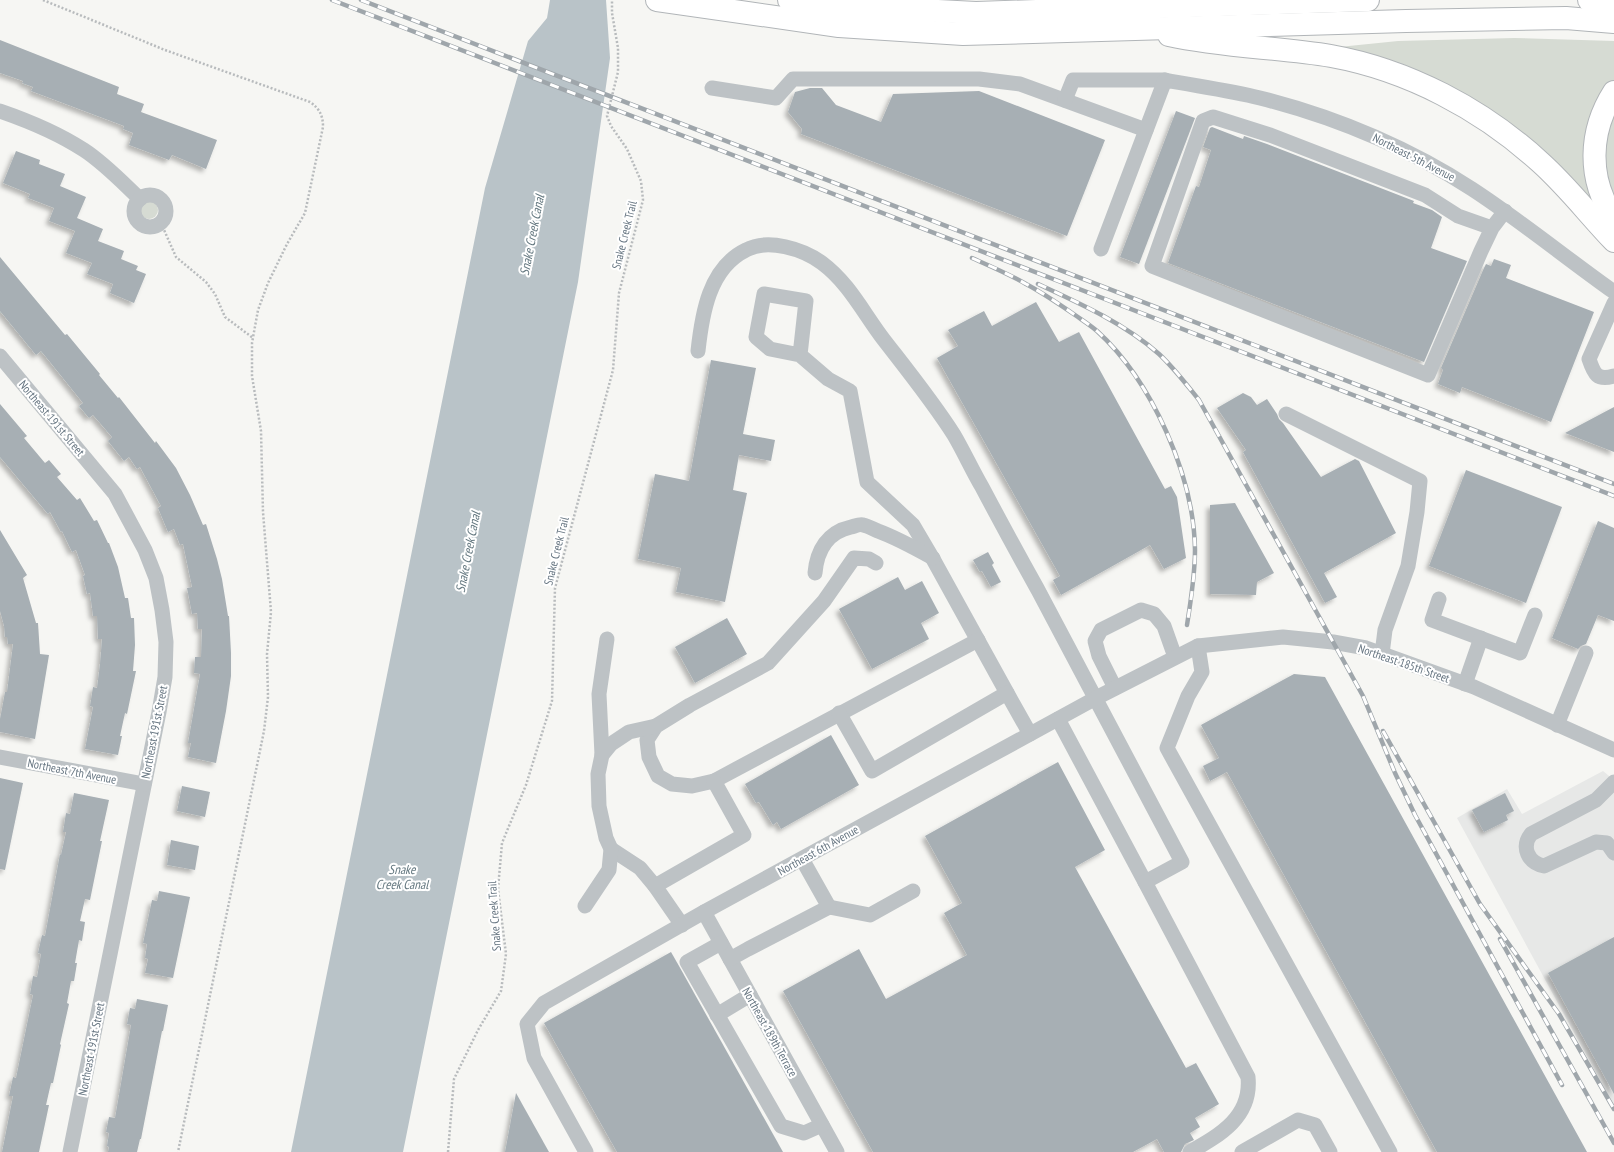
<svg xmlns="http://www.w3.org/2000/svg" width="1614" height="1152" viewBox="0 0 1614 1152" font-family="'PT Sans Narrow',sans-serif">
	<defs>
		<filter id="shadow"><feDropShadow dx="-3.5" dy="3.5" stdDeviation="2" flood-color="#0004"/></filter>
	</defs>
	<rect width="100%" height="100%" fill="#f6f6f3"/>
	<polygon fill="#e7e8e7" points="1603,771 1614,780 1614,1106 1457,818 1507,789 1522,814"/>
	<g fill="#d6dbd3">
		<polygon points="1514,38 1614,41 1614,80 1604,92 1601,213 1565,175 1339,47 1398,41"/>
		<polygon points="1614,109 1614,202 1604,168 1606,127"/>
		<circle cx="149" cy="210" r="9"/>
	</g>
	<polygon fill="#b9c3c8" points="550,0 606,0 610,58 578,282 403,1152 291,1152 485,188 528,41 547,18"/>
	<g fill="#a7afb4" filter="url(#shadow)">
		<polygon points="0,40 119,87 117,94 144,104 141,112 217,140 206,169 172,155 169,160 129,145 133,133 123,129 124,126 31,91 33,87 22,83 23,81 0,73"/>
		<polygon points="810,88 822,88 836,105 881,122 893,94 979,91 1105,140 1067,236 801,134 802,129 788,112 795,92"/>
		<polygon points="1176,111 1195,118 1139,264 1120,257"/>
		<polygon points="1212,127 1243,139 1244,136 1267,144 1414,201 1413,203 1432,210 1442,217 1431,248 1467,261 1424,362 1168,263 1196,186 1199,187 1211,150 1203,147 1210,128"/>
		<polygon points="16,151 40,160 39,164 65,174 60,186 86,197 77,218 103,229 98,241 124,251 121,259 138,266 136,270 146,274 134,303 110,293 113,284 87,274 92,263 66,253 75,231 49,221 54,208 28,198 30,194 3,183"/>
		<polygon points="0,257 65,335 67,334 100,374 99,375 118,398 119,397 155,443 156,441 176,468 190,495 203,525 206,524 217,559 222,579 228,616 229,616 231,653 231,676 226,711 216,763 188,757 191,743 188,743 200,674 194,673 195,657 201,657 202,629 198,629 197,613 192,614 187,588 192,587 183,544 180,545 174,529 168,532 158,508 161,506 140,467 137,469 129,457 124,461 108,441 112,437 93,415 89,418 79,406 83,403 50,362 41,351 36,355 0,311"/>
		<polygon points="1494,259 1511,265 1506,278 1594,312 1551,422 1462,387 1460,393 1438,384 1443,370 1441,368 1484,268 1486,264 1491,266"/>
		<polygon points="1036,302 1059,342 1079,332 1165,489 1171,486 1177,497 1186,558 1164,569 1150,545 1061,595 1053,580 1060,576 937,358 958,346 948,330 984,311 992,326"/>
		<polygon points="711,360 756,368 743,434 775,440 771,461 739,455 733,490 747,493 725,602 676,592 681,568 638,559 655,474 689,481"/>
		<polygon points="1243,393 1251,397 1257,405 1267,399 1277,414 1279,419 1283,423 1321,477 1355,459 1359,461 1396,533 1324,573 1337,597 1325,603 1243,452 1246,450 1217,408"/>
		<polygon points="0,404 27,436 24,438 45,463 49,460 61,474 57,477 77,500 80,498 94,521 97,520 108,543 109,543 118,567 125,598 128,598 131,618 134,618 135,645 133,671 136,671 127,714 125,713 120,736 122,736 118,755 85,749 93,707 90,706 93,687 97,688 100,664 102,639 98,639 97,616 93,616 90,593 87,594 83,576 85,575 76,550 72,552 62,531 61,532 50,512 48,514 0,457"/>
		<polygon points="1614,407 1614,452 1565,433 1582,424"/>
		<polygon points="1466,470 1562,507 1526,603 1429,566"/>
		<polygon points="1235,503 1274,573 1257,582 1256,595 1210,594 1210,505"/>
		<polygon points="1598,521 1614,528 1614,621 1598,615 1586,644 1581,646 1578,649 1552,638"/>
		<polygon points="0,530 27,575 23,578 36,623 38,623 40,654 49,655 35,739 0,732 0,719 5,692 7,692 13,644 8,644 7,637 5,637 4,626 0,611"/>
		<polygon points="988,552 994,563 992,565 1001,582 991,587 982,571 980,572 973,560"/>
		<polygon points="898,577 905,590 922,581 939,613 921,623 929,639 872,669 839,609"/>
		<polygon points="727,618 747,654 695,683 675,647"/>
		<polygon points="1294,674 1325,677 1587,1152 1437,1152 1227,772 1210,781 1203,766 1219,758 1201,725"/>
		<polygon points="831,735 859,785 781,829 777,822 773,825 759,802 756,803 745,784"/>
		<polygon points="1058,762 1105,850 1075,867 1186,1068 1196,1063 1219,1104 1195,1118 1200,1127 1190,1133 1194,1140 1185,1144 1181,1152 1164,1152 1157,1139 1133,1152 873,1152 783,991 859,949 886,999 967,955 944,913 962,903 925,836"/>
		<polygon points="0,778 23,783 5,870 0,869"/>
		<polygon points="182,786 210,792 205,817 177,811"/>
		<polygon points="74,793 109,800 100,841 102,841 90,900 85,899 80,921 85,922 82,941 79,940 75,963 77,963 74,981 71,981 67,1003 69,1004 60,1044 61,1045 53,1083 51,1083 46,1105 49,1105 39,1152 2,1152 13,1096 9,1096 13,1077 16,1078 33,995 30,994 33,976 37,977 41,954 38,953 42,935 45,936 60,854 61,855 66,832 63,832 66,813 70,814"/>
		<polygon points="1505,793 1514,811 1506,815 1508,820 1484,832 1472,810"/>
		<polygon points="171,840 199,846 195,870 167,865"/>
		<polygon points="159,891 190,897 173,978 145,973 148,959 145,958 147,944 143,943 152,900 157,901"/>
		<polygon points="1614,937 1614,1094 1548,973"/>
		<polygon points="671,952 679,966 783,1152 617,1152 544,1023"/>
		<polygon points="137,999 168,1005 163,1031 162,1031 141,1139 140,1139 137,1152 108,1152 109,1147 107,1146 109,1133 106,1132 109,1117 115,1118 131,1025 127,1024 130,1008 135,1009"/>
		<polygon points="516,1093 549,1152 505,1152"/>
	</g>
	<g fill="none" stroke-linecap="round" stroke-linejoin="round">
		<defs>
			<g id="highway">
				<polyline points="657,0 839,26 963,34 1406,21 1566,18 1614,22"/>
				<polyline points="789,0 861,7 976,13 1368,0"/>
				<polyline points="1589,0 1614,2"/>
				<path d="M 1169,35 C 1223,47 1277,47 1331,56 C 1408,70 1482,109 1540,162 C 1567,186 1589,215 1614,241"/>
				<path d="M 1614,92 C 1589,131 1587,179 1614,218"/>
			</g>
		</defs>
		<use href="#highway" stroke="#b1b5b8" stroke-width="24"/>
		<g stroke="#b8bbbd" stroke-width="2.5" stroke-dasharray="2 2" stroke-linecap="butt">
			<path d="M 43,0 L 165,50 L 310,102 C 320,109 323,116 323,127 L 305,213 L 287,244 L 268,283 L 258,310 L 252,343 L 252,376 L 261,431 L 263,512 L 271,612 L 267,654 L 268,697 L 264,731 L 178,1152"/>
			<polyline points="161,223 176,257 206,282 215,294 225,317 253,338"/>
			<polyline points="448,1152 454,1079 478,1030 501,991 506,954 498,889 502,843 526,785 552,701 555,588 613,370 619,293 643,200 641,181 627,149 611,126 607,116 618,72 618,48 612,13 612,0"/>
		</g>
		<g stroke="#bdc2c5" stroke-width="15">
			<polyline points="712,88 776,98 793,79 979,79 1020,84 1146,130"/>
			<polyline points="1065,100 1073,80 1165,80"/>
			<path d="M 0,111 C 29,121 58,133 84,150 C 104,163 122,182 140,199"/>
			<circle cx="150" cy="211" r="16"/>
			<polyline points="1492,228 1481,251 1428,375 1152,266 1203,121 1213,117 1270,135 1425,195 1458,216 1492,228 1505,211"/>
			<path d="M 1101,249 L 1165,80 C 1196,86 1228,90 1260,98 C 1335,117 1407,147 1472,189 C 1521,221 1566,258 1614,292"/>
			<path d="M 1614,303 L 1589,359 C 1594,374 1597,381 1614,376"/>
			<path d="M 698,351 C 702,314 709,268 746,250 C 768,238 803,249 822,263 C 849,283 864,314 884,340 C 908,371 933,402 954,435 C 964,452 972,470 982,487 C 1000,521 1019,556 1038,590 C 1086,680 1134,771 1182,862 L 1145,882 L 1058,719"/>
			<polyline points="800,355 770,349 756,337 764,294 806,301 800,355 828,379 850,391 867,482 913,525 933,559 1007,693"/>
			<polyline points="0,356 115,494 145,550 156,578 162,610 166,642 165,677 159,712 70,1152"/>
			<polyline points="1286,414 1420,481 1417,512 1408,566 1385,630 1382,654"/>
			<polyline points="876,563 869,559 854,558 824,601 768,663 690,705 656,726 647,740 649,757 658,776 672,784 692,786 714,781 978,640"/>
			<path d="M 815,573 C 817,550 828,532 851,527 C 855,526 860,524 863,525 C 868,526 873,529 878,531 C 897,538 915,548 933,558"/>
			<polyline points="1439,599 1432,620 1520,653 1535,615"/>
			<polyline points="1198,646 1202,672 1188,696 1167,748 1390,1152"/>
			<polyline points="1465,684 1481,638"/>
			<polyline points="1115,688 1099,656 1095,641 1101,630 1141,610 1154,614 1164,626 1175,657"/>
			<polyline points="839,713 872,771 1007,693 1030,734"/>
			<polyline points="1557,725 1586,653"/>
			<polyline points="602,755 599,694 607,639"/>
			<polyline points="0,757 144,784"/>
			<path d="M 1614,782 L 1596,800 L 1531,834 C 1521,847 1528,863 1544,866 L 1596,842 L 1607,843 L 1614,853"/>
			<polyline points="611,849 640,868 655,886 682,925"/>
			<path d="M 1145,882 L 1248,1077 C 1252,1117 1220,1135 1190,1152"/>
			<polyline points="655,886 744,835 714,781"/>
			<polyline points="585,906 609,870 611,849 606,838 599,806 598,774 602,755 611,744 629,732 656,726"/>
			<polyline points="829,907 870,915 913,891"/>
			<polyline points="704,912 837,1152"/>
			<polyline points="721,943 687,962 781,1126 804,1133 822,1125"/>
			<polyline points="730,959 748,949 829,907 802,859"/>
			<polyline points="717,1015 750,995"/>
			<polyline points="586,1152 534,1058 527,1024 544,1003 704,912 1096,698 1198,646 1283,637 1333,642 1366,648 1474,687 1614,750"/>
			<polyline points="1242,1152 1298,1120 1315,1125 1330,1152"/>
		</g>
		<use href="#highway" stroke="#fff" stroke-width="22"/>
		<defs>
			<g id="rail">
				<polyline points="332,0 1614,496"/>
				<polyline points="361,0 1614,484"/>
				<path d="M 972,258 C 990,266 1009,274 1026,284 C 1043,293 1059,304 1075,315 C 1082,320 1090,325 1097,331 C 1152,381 1194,476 1195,550 C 1195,575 1191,600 1187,625"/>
				<path d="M 1038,284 C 1079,303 1124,323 1159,354 C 1174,368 1186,384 1199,400 L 1363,696 L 1395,773 L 1415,815 L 1562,1085"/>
				<polyline points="1383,731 1480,904 1559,1014 1614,1109"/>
				<polyline points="1500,939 1614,1143"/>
			</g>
		</defs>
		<use href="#rail" stroke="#9fa6ab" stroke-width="4.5"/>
		<use href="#rail" stroke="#fff" stroke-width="3" stroke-dasharray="9" stroke-linecap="butt"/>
	</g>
	<g text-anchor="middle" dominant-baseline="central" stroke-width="4" stroke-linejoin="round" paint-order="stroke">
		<g font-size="12" fill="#677682" stroke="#fff">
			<text transform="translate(1414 157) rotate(27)">Northeast 5th Avenue</text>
			<text transform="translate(624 235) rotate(-76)">Snake Creek Trail</text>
			<text transform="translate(52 418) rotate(50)">Northeast 191st Street</text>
			<text transform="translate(556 551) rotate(-76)">Snake Creek Trail</text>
			<text transform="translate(1404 663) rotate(19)">Northeast 185th Street</text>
			<text transform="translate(154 732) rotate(-79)">Northeast 191st Street</text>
			<text transform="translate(72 771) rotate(11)">Northeast 7th Avenue</text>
			<text transform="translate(818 850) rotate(-29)">Northeast 6th Avenue</text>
			<text transform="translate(494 916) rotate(-94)">Snake Creek Trail</text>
			<text transform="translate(770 1032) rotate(61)">Northeast 189th Terrace</text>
			<text transform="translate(91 1049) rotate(-79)">Northeast 191st Street</text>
		</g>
		<g font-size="13" font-style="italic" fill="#63777f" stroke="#fff">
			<text transform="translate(532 235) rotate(-79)">Snake Creek Canal</text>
			<text transform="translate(468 552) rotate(-79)">Snake Creek Canal</text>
			<text x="402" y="869">Snake<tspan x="402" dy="15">Creek Canal</tspan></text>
		</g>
	</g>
</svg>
